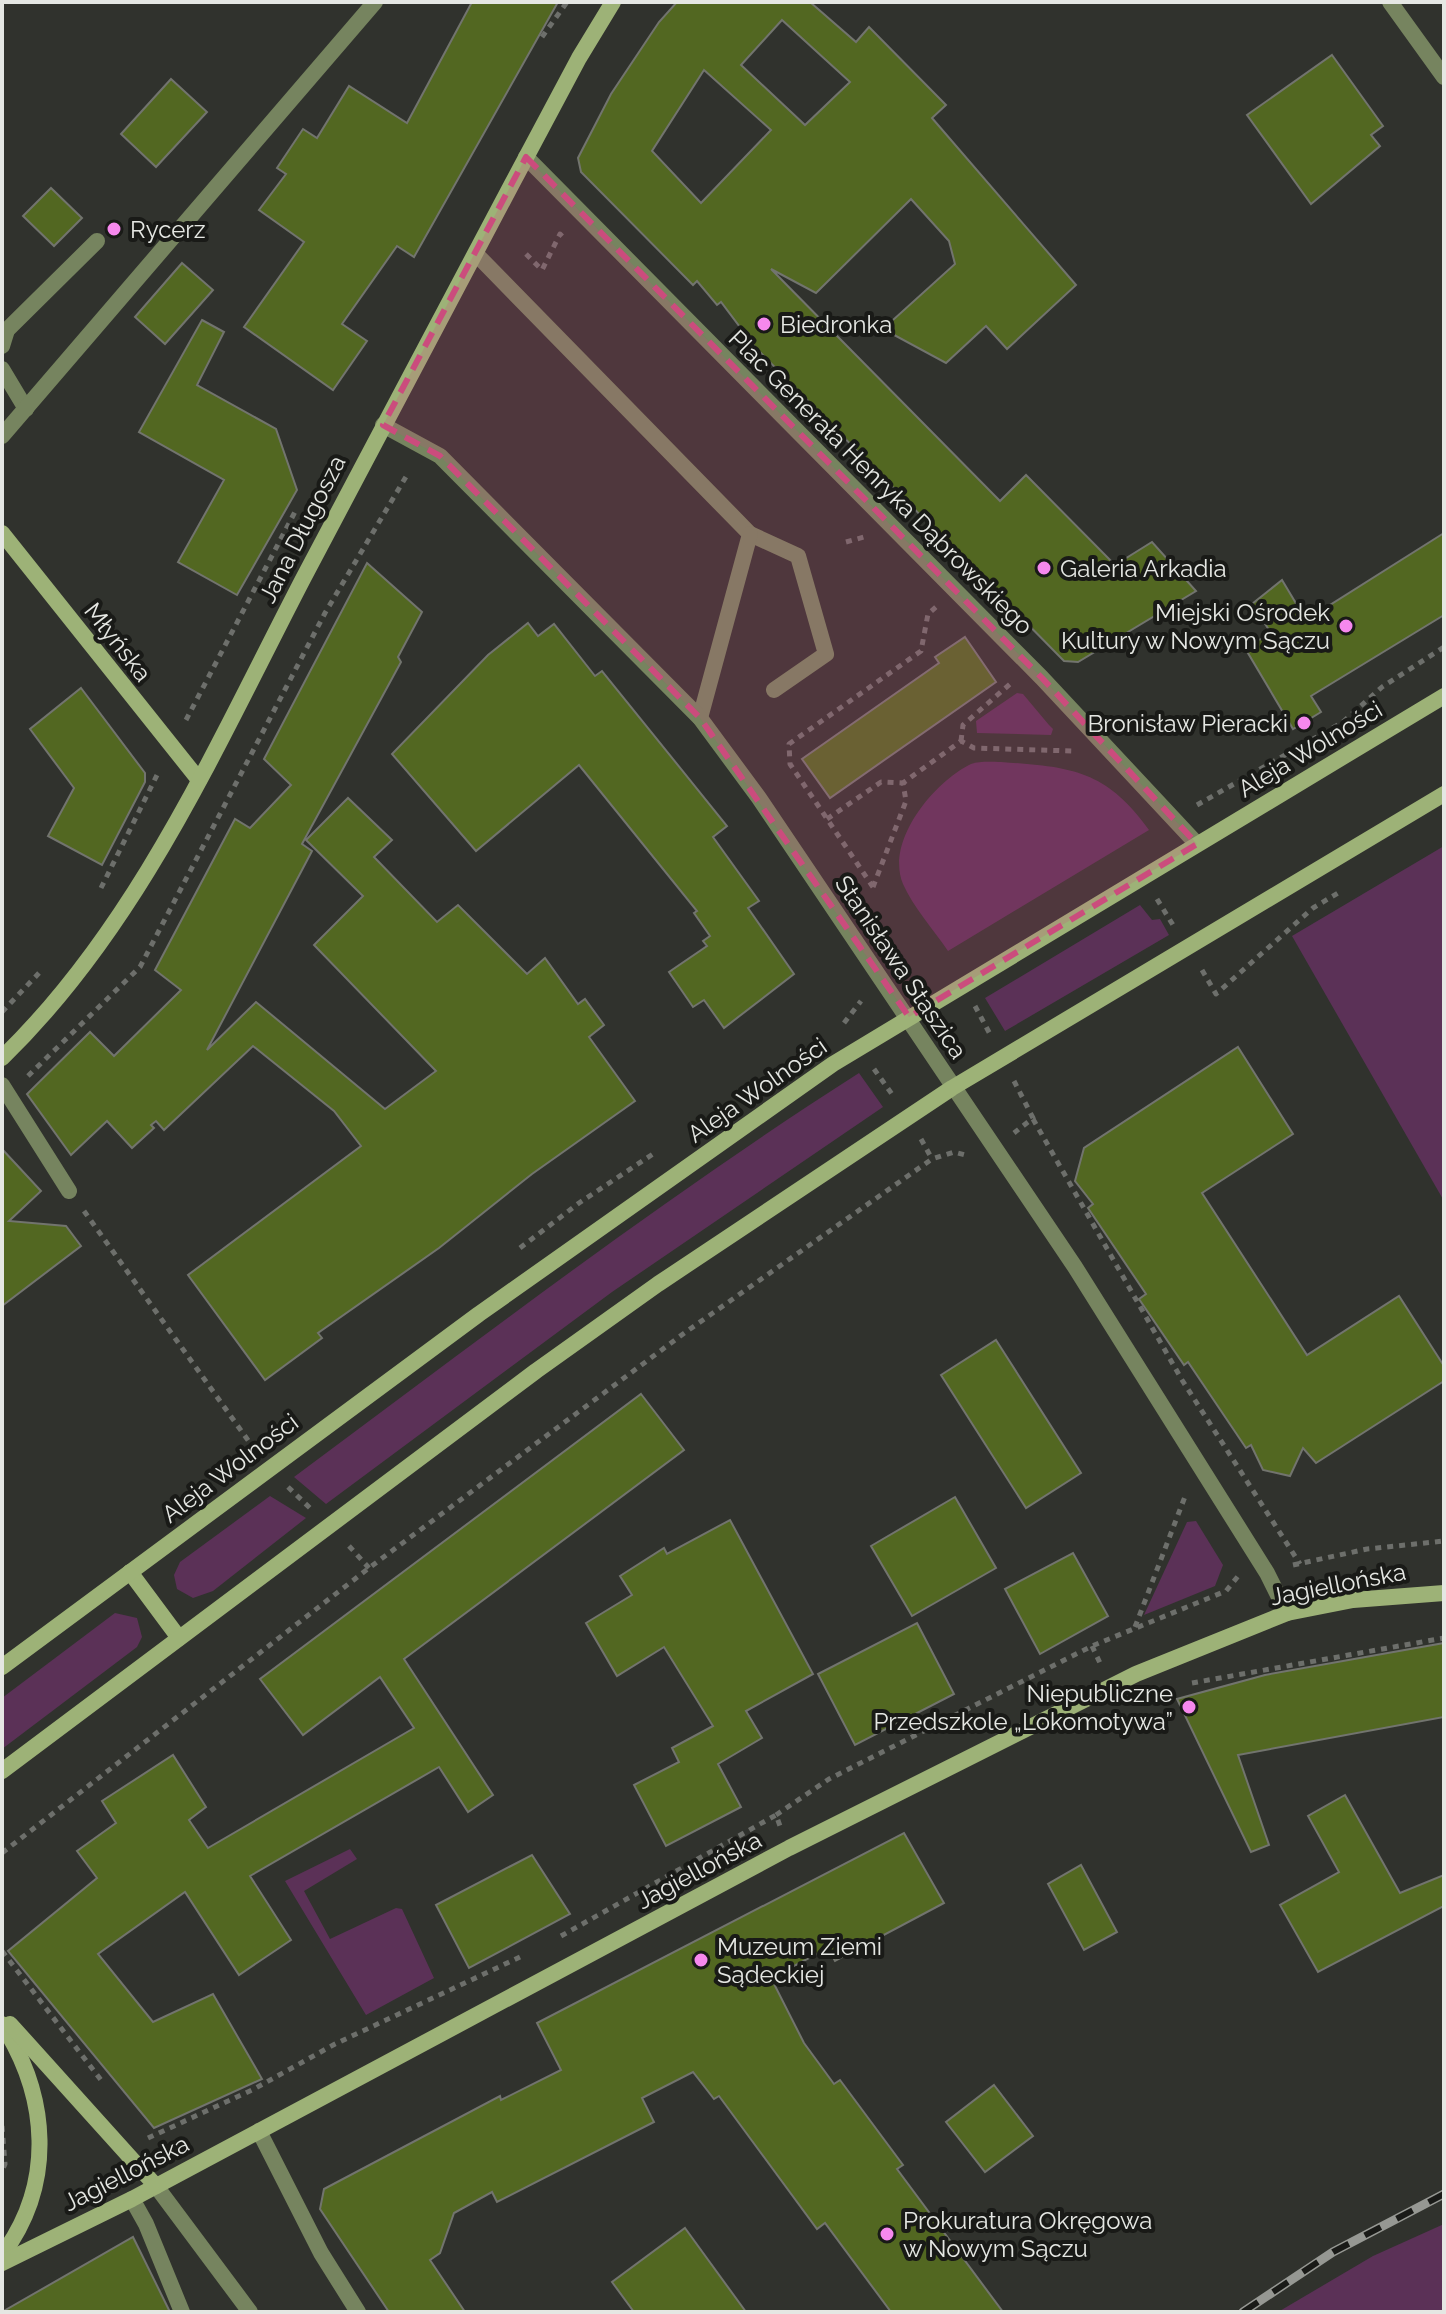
<svg xmlns="http://www.w3.org/2000/svg" width="1446" height="2314" viewBox="0 0 1446 2314" font-family="Raleway,sans-serif">
	<rect width="100%" height="100%" fill="#30322d"/>
	<g fill="#5b3157">
		<polygon points="1017,693 1023,694 1049,725 1053,729 1051,735 977,733 976,721"/>
		<path d="M 1001,762 C 1071,767 1106,770 1149,830 L 948,951 C 934,930 913,907 903,884 C 885,841 934,782 971,764 C 979,761 992,762 1001,762 Z"/>
		<polygon points="1444,846 1444,1201 1292,936"/>
		<polygon points="1140,905 1152,920 1160,919 1169,935 1005,1031 985,998"/>
		<path d="M 859,1073 L 883,1107 L 612,1292 L 326,1504 L 294,1477 C 480,1339 663,1198 859,1073 Z"/>
		<polygon points="270,1496 306,1518 213,1591 193,1598 177,1589 174,1575 180,1562"/>
		<polygon points="1196,1521 1223,1565 1215,1586 1144,1615 1187,1522"/>
		<polygon points="115,1613 137,1618 142,1637 137,1647 2,1749 2,1698"/>
		<polygon points="350,1849 357,1859 304,1891 330,1939 396,1908 402,1909 434,1978 366,2015 285,1881"/>
		<polygon points="1444,2224 1444,2312 1278,2312 1373,2256"/>
	</g>
	<g fill="#526721" stroke="#72746e" stroke-width="2" fill-rule="evenodd">
		<polygon points="472,2 558,2 414,257 397,246 342,324 367,341 333,390 244,327 304,242 259,210 286,174 277,168 303,129 317,138 349,86 407,123"/>
		<path d="M 677,2 L 810,2 L 856,42 L 869,27 L 946,105 L 932,118 L 1076,285 L 1007,349 L 986,326 L 946,363 L 883,329 L 955,264 L 949,241 L 911,199 L 816,293 L 771,269 L 1000,501 L 1026,475 L 1115,565 L 1152,542 L 1196,591 L 1078,662 L 1064,661 L 755,347 L 721,302 L 717,305 L 697,281 L 693,285 L 581,172 L 578,158 L 611,94 L 659,22 ZM 782,20 L 850,82 L 805,125 L 741,65 ZM 704,70 L 771,130 L 701,203 L 652,151 Z"/>
		<polygon points="1332,55 1383,126 1371,135 1380,146 1311,204 1247,115"/>
		<polygon points="171,79 207,112 156,167 121,134"/>
		<polygon points="51,188 82,218 54,246 23,216"/>
		<polygon points="182,263 213,290 165,344 135,317"/>
		<polygon points="202,320 224,332 197,385 276,429 297,490 237,595 178,562 224,480 139,432"/>
		<polygon points="1444,533 1444,615 1311,696 1321,712 1293,729 1245,648 1271,633 1252,604 1282,580 1306,620"/>
		<polygon points="367,563 422,612 398,657 401,662 302,844 312,851 207,1050 256,1002 385,1109 436,1071 314,945 363,896 306,840 348,798 392,840 374,857 437,922 458,905 527,974 545,958 578,1004 585,999 604,1025 589,1037 635,1101 532,1174 439,1248 318,1333 322,1338 265,1380 188,1275 361,1146 334,1111 253,1046 164,1130 156,1121 151,1125 154,1128 132,1148 107,1121 71,1155 27,1094 90,1032 114,1056 181,990 155,970 235,819 250,828 291,785 264,759"/>
		<polygon points="528,623 538,636 554,624 595,676 602,671 727,826 713,837 759,901 748,908 794,974 724,1028 704,1000 693,1007 669,972 707,946 703,941 710,936 694,913 697,911 579,765 476,851 392,754 488,655"/>
		<polygon points="965,637 996,682 830,798 802,759 939,663 935,657"/>
		<polygon points="81,688 145,773 145,782 102,865 48,836 74,788 30,729"/>
		<polygon points="1238,1047 1293,1134 1202,1193 1307,1355 1399,1296 1444,1366 1444,1381 1316,1463 1303,1448 1290,1476 1263,1470 1251,1445 1246,1448 1188,1362 1184,1365 1139,1299 1146,1294 1088,1208 1093,1204 1075,1181 1084,1148"/>
		<polygon points="2,1149 41,1191 9,1221 66,1226 81,1246 2,1306"/>
		<polygon points="996,1340 1081,1473 1026,1508 941,1375"/>
		<polygon points="641,1394 684,1450 404,1659 493,1795 468,1812 439,1767 250,1876 291,1940 239,1975 185,1892 98,1954 153,2022 213,1994 262,2079 154,2128 8,1951 97,1878 77,1851 116,1823 102,1801 173,1755 206,1807 189,1820 208,1848 414,1728 380,1677 303,1735 260,1679"/>
		<polygon points="955,1497 996,1568 912,1616 871,1546"/>
		<polygon points="730,1520 813,1674 746,1711 762,1738 718,1764 741,1807 666,1846 634,1785 679,1762 672,1748 713,1726 664,1647 617,1676 586,1623 632,1595 620,1576 664,1548 667,1554"/>
		<polygon points="1073,1553 1108,1616 1040,1654 1005,1589"/>
		<polygon points="917,1623 954,1694 855,1745 818,1674"/>
		<polygon points="1444,1643 1444,1717 1238,1755 1269,1845 1251,1852 1177,1699 1265,1675"/>
		<polygon points="1345,1795 1400,1893 1444,1875 1444,1906 1318,1972 1280,1905 1339,1872 1308,1816"/>
		<polygon points="904,1833 944,1903 835,1961 828,1948 771,1978 804,2043 834,2084 840,2080 903,2165 897,2169 1003,2312 891,2312 825,2223 817,2229 719,2096 714,2099 693,2072 642,2098 654,2122 497,2202 492,2192 454,2213 440,2253 430,2260 465,2312 389,2312 320,2209 324,2189 500,2096 501,2100 561,2070 537,2023"/>
		<polygon points="532,1855 570,1914 469,1968 436,1905"/>
		<polygon points="1081,1865 1117,1932 1084,1950 1048,1884"/>
		<polygon points="994,2085 1033,2136 985,2172 946,2122"/>
		<polygon points="685,2228 746,2312 634,2312 612,2282"/>
		<polygon points="133,2237 170,2312 2,2312"/>
	</g>
	<g fill="none" stroke-linecap="round" stroke-linejoin="round">
		<g stroke="#6d6f6b" stroke-width="5" stroke-dasharray="6 6" stroke-linecap="butt">
			<polyline points="542,37 567,2"/>
			<polyline points="526,254 542,270 560,234 563,237"/>
			<polyline points="846,542 864,537"/>
			<polyline points="186,720 297,508"/>
			<polyline points="961,741 963,725 1010,684"/>
			<polyline points="1197,805 1343,722 1382,687 1444,647"/>
			<polyline points="827,819 881,782 903,783"/>
			<polyline points="873,887 790,764 789,744 921,651 928,614 937,606"/>
			<polyline points="873,887 906,801 903,783 961,741 974,748 1072,751"/>
			<polyline points="101,888 159,771"/>
			<polyline points="1157,899 1173,925"/>
			<polyline points="1202,970 1216,994 1313,908 1338,893"/>
			<polyline points="975,1006 991,1036"/>
			<polyline points="2,1012 39,973"/>
			<polyline points="844,1023 861,1001"/>
			<polyline points="874,1069 894,1097"/>
			<polyline points="28,1076 140,967 325,613 407,475"/>
			<polyline points="1014,1081 1033,1118 1014,1133"/>
			<polyline points="1033,1119 1182,1380 1300,1564"/>
			<polyline points="921,1139 932,1159"/>
			<polyline points="84,1211 255,1450"/>
			<polyline points="520,1248 579,1203 656,1152"/>
			<polyline points="288,1487 310,1508"/>
			<polyline points="349,1546 369,1568"/>
			<polyline points="1293,1565 1367,1549 1444,1541"/>
			<polyline points="1135,1627 1186,1494"/>
			<polyline points="1092,1646 1100,1663"/>
			<polyline points="1192,1683 1444,1638"/>
			<polyline points="776,1815 829,1779 1092,1646 1226,1591 1239,1575"/>
			<polyline points="2,1853 369,1568 683,1334 932,1159 954,1152 965,1155"/>
			<polyline points="561,1936 776,1815 780,1826"/>
			<polyline points="2,1951 101,2080"/>
			<polyline points="2,2126 5,2164 2,2171"/>
			<polyline points="148,2138 254,2089 335,2044 520,1957"/>
		</g>
		<g stroke="#76845f" stroke-width="16">
			<polyline points="476,254 750,534 798,556 826,654 774,690"/>
			<polyline points="2,346 7,330 97,241"/>
			<polyline points="2,369 26,409"/>
			<polyline points="700,718 750,534"/>
			<polyline points="2,1085 69,1191"/>
			<polyline points="259,2131 321,2253 358,2312"/>
			<polyline points="132,2199 146,2224 182,2312"/>
		</g>
		<g stroke="#76845f" stroke-width="16">
			<polyline points="1390,2 1444,77"/>
			<polyline points="526,157 1042,678 1197,844"/>
			<polyline points="383,425 440,456 700,718 759,798 1075,1267 1267,1573 1287,1613"/>
			<polyline points="2,436 375,2"/>
			<polyline points="156,2186 250,2312"/>
		</g>
		<g stroke="#9db277" stroke-width="16">
			<polyline points="2,533 199,780"/>
			<path d="M 2,1058 C 139,925 217,744 304,577 C 394,404 487,231 579,58 L 613,2"/>
			<polyline points="130,1572 179,1638"/>
			<polyline points="2,1667 479,1314 833,1064 1444,696"/>
			<polyline points="2,1771 536,1371 658,1284 952,1088 1444,794"/>
			<path d="M 2,2024 C 49,2097 55,2184 2,2255"/>
			<polyline points="10,2024 156,2186"/>
			<polyline points="2,2263 132,2199 789,1848 1136,1674 1287,1613 1353,1600 1444,1593"/>
		</g>
		<defs>
			<polyline id="rail" points="1243,2312 1333,2252 1444,2194"/>
		</defs>
		<use href="#rail" stroke="#969893" stroke-width="9"/>
		<use href="#rail" stroke="#191a17" stroke-width="6" stroke-dasharray="18" stroke-linecap="butt"/>
	</g>
	<path fill="#cb4c7d" fill-opacity="0.2" stroke="#cb4c7d" stroke-width="6" stroke-dasharray="16 10" stroke-linejoin="round" d="M 526,157 L 1042,678 L 1197,844 L 909,1017 L 700,718 L 440,456 L 383,425 Z"/>
	<g fill="#f688ed" stroke="#191a17" stroke-width="3">
		<circle cx="114" cy="229" r="8"/>
		<circle cx="764" cy="324" r="8"/>
		<circle cx="1044" cy="568" r="8"/>
		<circle cx="1346" cy="626" r="8"/>
		<circle cx="1304" cy="723" r="8"/>
		<circle cx="1189" cy="1707" r="8"/>
		<circle cx="701" cy="1960" r="8"/>
		<circle cx="887" cy="2234" r="8"/>
	</g>
	<g text-anchor="middle" dominant-baseline="central" stroke-width="8" stroke-linejoin="round" paint-order="stroke">
		<g font-size="24" fill="#e5e7e3" stroke="#191a17" text-anchor="start">
			<text x="130" y="229">Rycerz</text>
			<text x="780" y="324">Biedronka</text>
			<text x="1060" y="568">Galeria Arkadia</text>
			<text x="1330" y="612" text-anchor="end">Miejski Ośrodek<tspan x="1330" dy="28">Kultury w Nowym Sączu</tspan></text>
			<text x="1288" y="723" text-anchor="end">Bronisław Pieracki</text>
			<text x="1173" y="1693" text-anchor="end">Niepubliczne<tspan x="1173" dy="28">Przedszkole „Lokomotywa”</tspan></text>
			<text x="717" y="1946">Muzeum Ziemi<tspan x="717" dy="28">Sądeckiej</tspan></text>
			<text x="903" y="2220">Prokuratura Okręgowa<tspan x="903" dy="28">w Nowym Sączu</tspan></text>
		</g>
		<g font-size="24" fill="#e5e7e3" stroke="#191a17">
			<text transform="translate(881 482) rotate(45)">Plac Generała Henryka Dąbrowskiego</text>
			<text transform="translate(302 529) rotate(-63)">Jana Długosza</text>
			<text transform="translate(118 642) rotate(52)">Młyńska</text>
			<text transform="translate(1310 749) rotate(-31)">Aleja Wolności</text>
			<text transform="translate(901 967) rotate(56)">Stanisława Staszica</text>
			<text transform="translate(757 1090) rotate(-35)">Aleja Wolności</text>
			<text transform="translate(230 1468) rotate(-37)">Aleja Wolności</text>
			<text transform="translate(1338 1584) rotate(-11)">Jagiellońska</text>
			<text transform="translate(699 1870) rotate(-28)">Jagiellońska</text>
			<text transform="translate(126 2173) rotate(-27)">Jagiellońska</text>
		</g>
	</g>
	<rect width="1446" height="2314" fill="none" stroke="#e5e7e3" stroke-width="8"/>
</svg>
